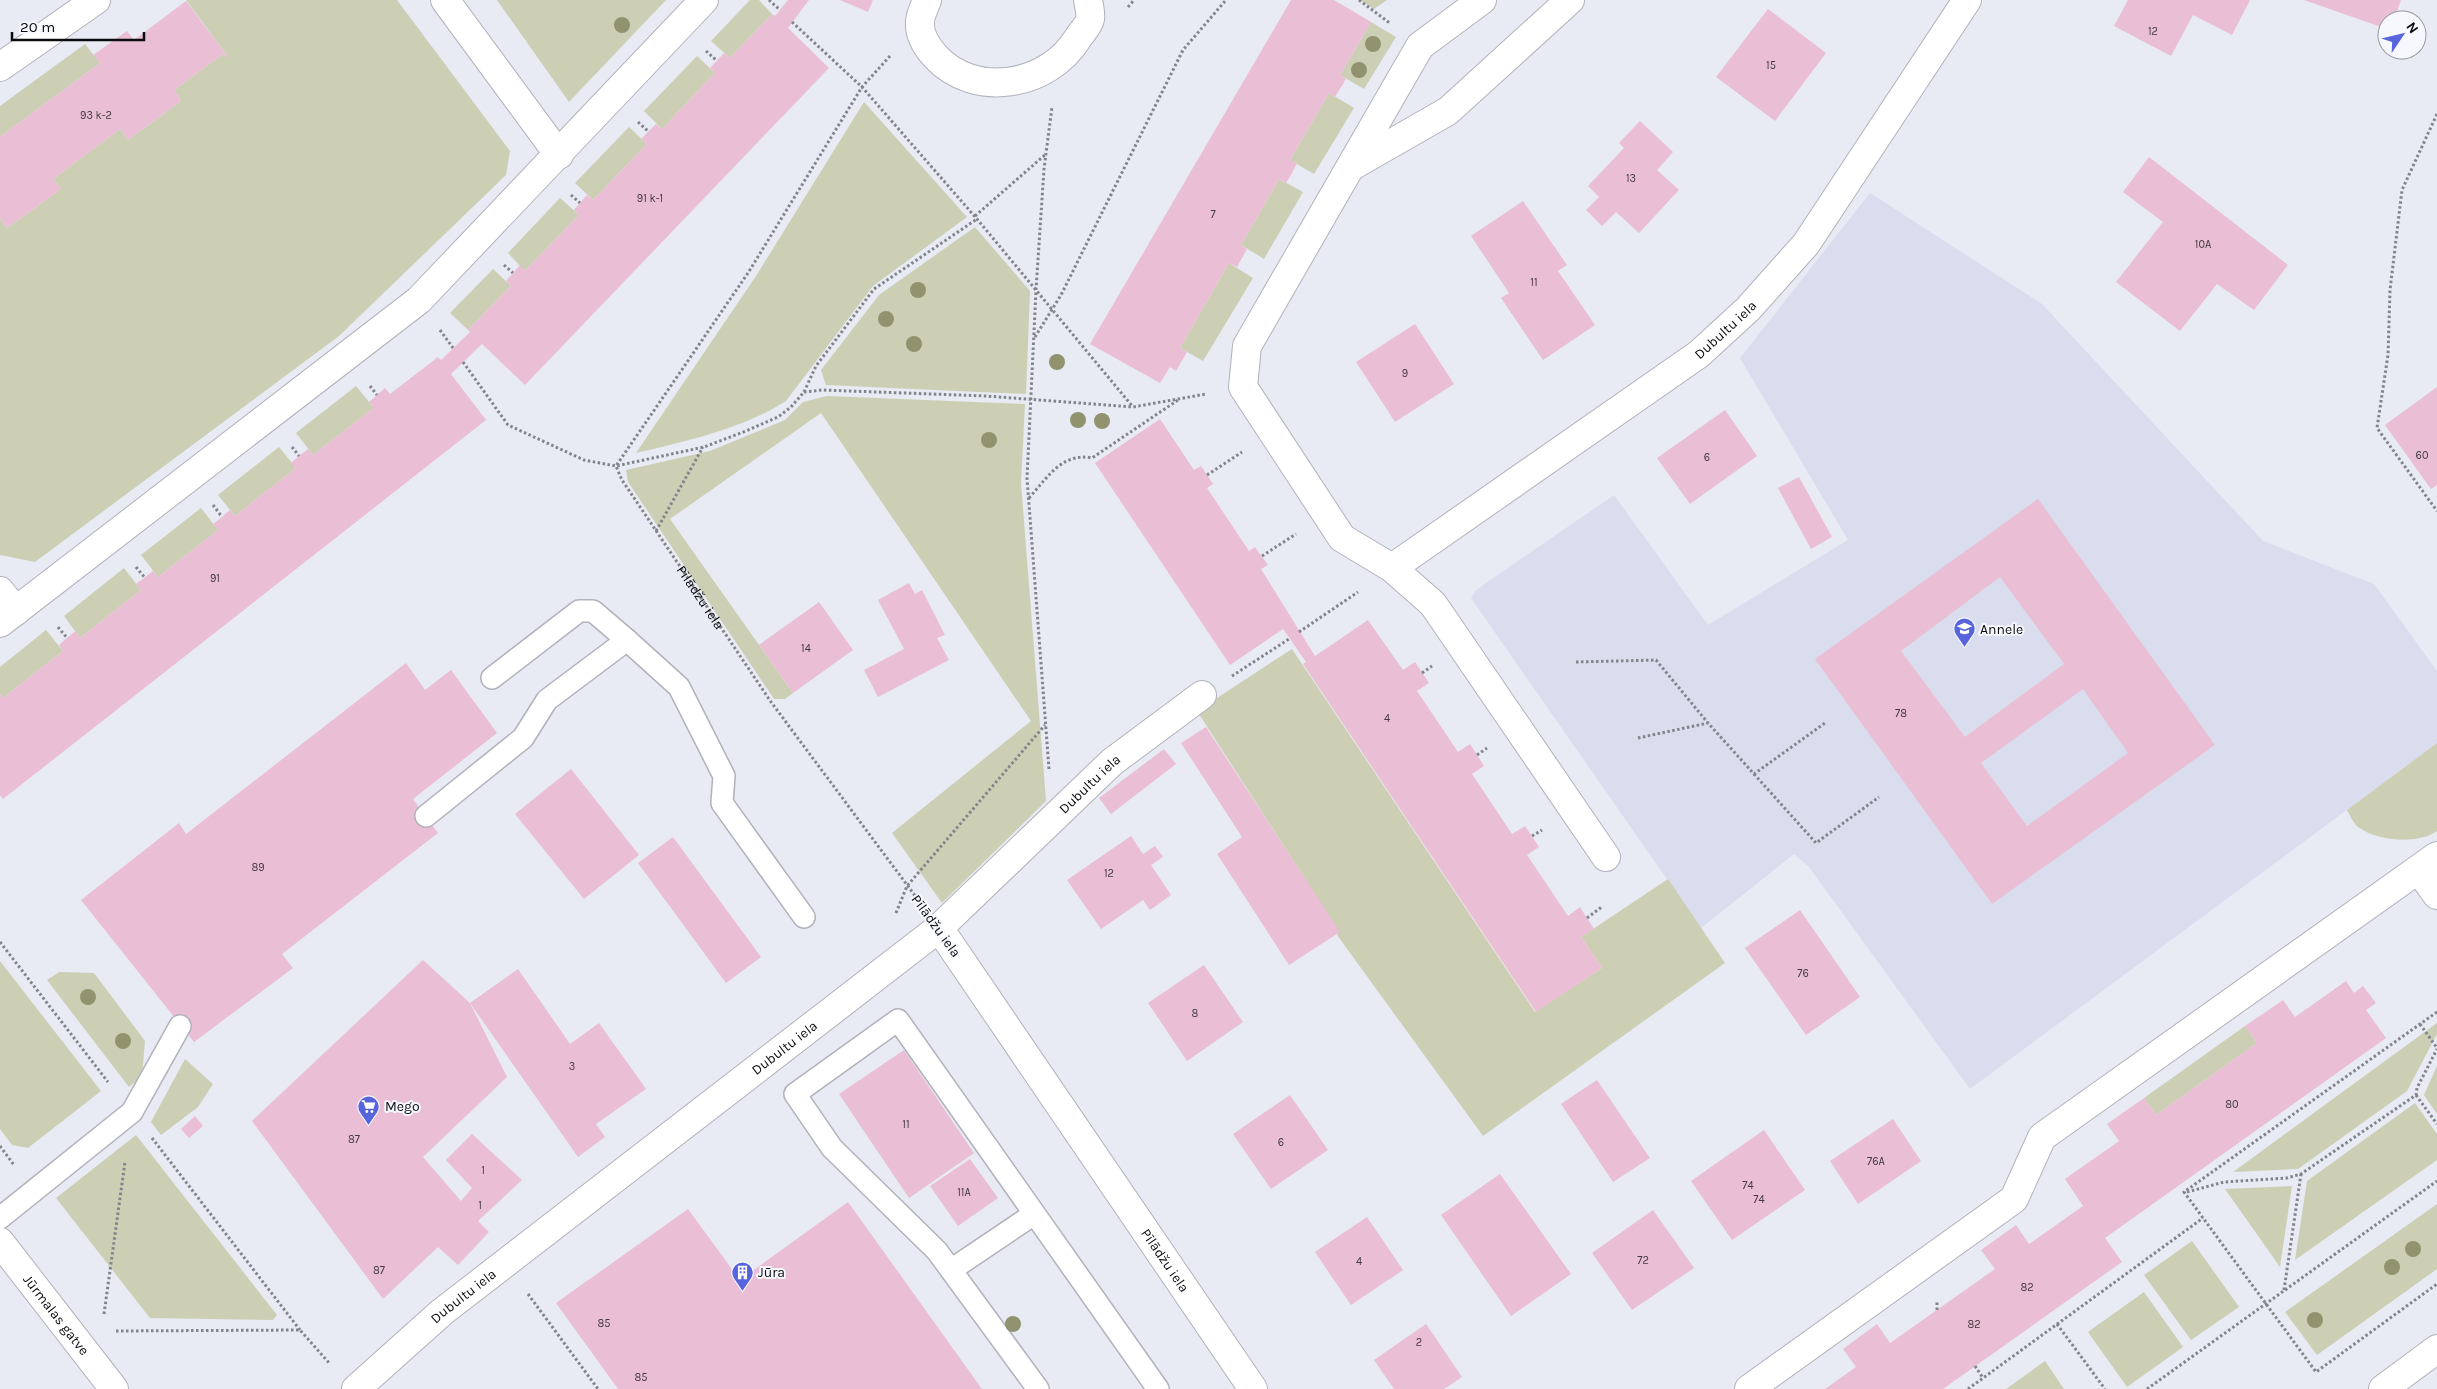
<svg xmlns="http://www.w3.org/2000/svg" width="2437" height="1389" viewBox="0 0 2437 1389" font-family="Karla,sans-serif">
	<rect width="100%" height="100%" fill="#e8eaf4"/>
	<polygon fill="#d9dded" points="1870,193 2042,304 2263,541 2374,584 2437,671 2437,743 1970,1089 1809,867 1794,854 1701,928 1471,598 1476,590 1614,495 1708,625 1848,540 1740,358"/>
	<g fill="#cdcfb5">
		<polygon points="186,0 397,0 510,151 506,175 339,336 35,562 0,555 0,218 7,228 61,189 53,179 120,129 128,140 181,101 174,90 223,54 228,57"/>
		<polygon points="497,0 666,0 569,102"/>
		<polygon points="750,0 759,0 772,14 730,58 711,41"/>
		<polygon points="1360,0 1387,0 1374,9"/>
		<polygon points="1371,22 1396,37 1364,89 1340,75"/>
		<polygon points="85,44 100,63 0,137 0,106"/>
		<polygon points="697,56 715,73 662,129 644,111"/>
		<polygon points="1329,93 1354,108 1314,174 1290,160"/>
		<path d="M 864,102 L 967,217 L 873,286 L 786,401 C 742,429 687,441 636,453 L 756,276 Z"/>
		<polygon points="629,127 647,144 593,200 575,183"/>
		<polygon points="1279,179 1303,192 1264,259 1241,245"/>
		<polygon points="560,198 579,215 525,271 508,253"/>
		<polygon points="975,227 1030,291 1026,394 826,385 821,370 879,295"/>
		<polygon points="1229,263 1253,278 1203,361 1180,348"/>
		<polygon points="493,269 511,286 468,330 450,313"/>
		<polygon points="356,386 374,408 313,455 296,433"/>
		<polygon points="827,396 1025,404 1021,483 1046,801 942,903 892,833 1031,721 821,413 670,519 793,693 785,699 774,699 628,482 626,470 710,451 785,420 803,402"/>
		<polygon points="279,447 296,468 235,516 218,495"/>
		<polygon points="201,508 218,530 158,577 141,555"/>
		<polygon points="124,568 141,590 80,638 64,616"/>
		<polygon points="46,630 63,651 3,698 0,694 0,667"/>
		<polygon points="1292,649 1535,1012 1602,968 1581,937 1668,879 1725,963 1483,1136 1337,935 1339,932 1197,711"/>
		<path d="M 2437,743 L 2437,831 C 2418,845 2376,841 2358,827 C 2353,823 2350,815 2347,810 Z"/>
		<polygon points="0,961 101,1091 28,1148 12,1145 0,1129"/>
		<polygon points="59,972 94,973 145,1041 142,1076 129,1087 47,980"/>
		<polygon points="2437,1023 2437,1034 2407,1091 2298,1169 2233,1172"/>
		<polygon points="2245,1026 2257,1043 2156,1115 2144,1098"/>
		<polygon points="185,1059 213,1084 198,1107 161,1135 151,1122"/>
		<polygon points="2437,1066 2437,1114 2424,1095"/>
		<polygon points="2415,1103 2437,1134 2437,1160 2295,1260 2307,1181"/>
		<polygon points="136,1135 277,1315 273,1320 150,1318 56,1198"/>
		<polygon points="2292,1186 2280,1267 2225,1189"/>
		<polygon points="2437,1204 2437,1269 2317,1355 2285,1312"/>
		<polygon points="2192,1241 2239,1307 2191,1340 2144,1275"/>
		<polygon points="2144,1292 2183,1347 2127,1387 2088,1332"/>
		<polygon points="2045,1361 2064,1389 2006,1389"/>
	</g>
	<g fill="#eabfd5" fill-rule="evenodd">
		<polygon points="788,0 809,0 788,28 829,68 525,385 482,344 451,374 486,420 3,799 0,795 0,694 3,698 63,651 59,645 75,631 80,638 141,590 136,584 153,571 158,577 218,530 213,524 222,517 230,510 235,516 296,468 291,463 299,456 308,449 313,455 374,408 369,402 385,388 390,394 438,357 441,360 470,332 468,330 511,286 506,281 520,265 525,271 579,215 574,210 580,203 587,195 593,200 647,144 641,139 656,124 662,129 715,73 710,68 724,53 730,58 772,14 775,16"/>
		<polygon points="840,0 873,0 868,12"/>
		<polygon points="1291,0 1334,0 1371,22 1340,75 1346,79 1335,97 1329,93 1290,160 1297,163 1292,173 1286,183 1279,179 1241,245 1247,249 1237,267 1229,263 1180,348 1187,352 1176,371 1170,367 1160,383 1090,344"/>
		<polygon points="2128,0 2250,0 2232,35 2193,15 2171,56 2114,26"/>
		<polygon points="2304,0 2401,0 2394,20 2387,20 2387,29"/>
		<polygon points="186,1 228,57 227,58 223,54 174,90 181,101 128,140 120,129 53,179 61,189 7,228 0,218 0,137 100,63 93,55 127,31 134,40"/>
		<polygon points="1768,9 1826,53 1775,121 1716,77"/>
		<polygon points="1640,121 1673,152 1657,170 1679,190 1639,233 1616,212 1602,226 1586,210 1599,197 1588,186 1624,148 1619,143"/>
		<polygon points="2149,157 2288,265 2254,310 2217,284 2180,331 2116,282 2163,222 2123,192"/>
		<polygon points="1523,201 1567,265 1558,271 1595,325 1543,360 1501,298 1509,293 1471,236"/>
		<polygon points="1415,324 1454,384 1395,422 1356,362"/>
		<polygon points="2437,387 2437,485 2431,489 2385,425"/>
		<polygon points="1725,410 1757,456 1690,504 1657,458"/>
		<polygon points="1160,419 1194,470 1201,466 1213,484 1207,488 1249,551 1255,547 1268,565 1261,569 1315,656 1368,620 1403,670 1415,662 1429,683 1417,691 1458,752 1470,744 1484,766 1472,774 1512,834 1525,826 1539,847 1527,855 1568,916 1580,907 1594,929 1581,937 1602,968 1536,1012 1303,664 1306,662 1283,629 1230,665 1095,463"/>
		<polygon points="1799,477 1832,537 1811,549 1778,488"/>
		<path d="M 2038,499 L 2215,745 L 1992,904 L 1815,659 ZM 2000,577 L 2064,664 L 1965,737 L 1901,651 ZM 2083,689 L 2128,753 L 2027,826 L 1981,763 Z"/>
		<polygon points="909,583 915,594 922,590 945,635 937,638 949,660 878,697 864,670 904,649 878,600"/>
		<polygon points="819,602 853,650 793,693 759,645"/>
		<polygon points="406,663 425,690 451,670 497,733 413,799 438,833 282,954 293,968 194,1042 81,900 179,823 186,834"/>
		<polygon points="1206,727 1340,932 1289,965 1217,854 1242,837 1181,743"/>
		<polygon points="1164,749 1176,764 1111,814 1099,798"/>
		<polygon points="571,769 639,855 584,899 515,814"/>
		<polygon points="1131,836 1143,854 1155,846 1163,857 1151,865 1171,895 1150,910 1143,900 1101,929 1067,880"/>
		<polygon points="673,837 761,957 726,983 638,863"/>
		<polygon points="1800,910 1860,997 1806,1035 1745,948"/>
		<polygon points="423,960 470,1003 507,1077 423,1157 461,1201 472,1188 446,1160 472,1134 522,1180 478,1221 489,1232 458,1265 438,1247 383,1299 252,1121"/>
		<polygon points="1204,965 1243,1022 1187,1061 1148,1003"/>
		<polygon points="518,969 570,1044 599,1023 646,1089 596,1124 605,1137 578,1157 470,1003"/>
		<polygon points="2346,981 2354,993 2363,986 2376,1003 2366,1010 2386,1038 2105,1238 2122,1262 1943,1389 1825,1389 1856,1367 1843,1349 1877,1324 1890,1343 1995,1269 1981,1250 2016,1225 2029,1244 2083,1206 2065,1179 2119,1141 2107,1124 2144,1098 2156,1115 2257,1043 2245,1026 2283,1000 2295,1017"/>
		<polygon points="904,1050 974,1153 909,1198 839,1094"/>
		<polygon points="1597,1080 1650,1158 1613,1182 1561,1104"/>
		<polygon points="1290,1095 1328,1150 1271,1189 1233,1134"/>
		<polygon points="195,1116 203,1126 189,1138 181,1129"/>
		<polygon points="1893,1119 1921,1161 1858,1204 1830,1161"/>
		<polygon points="1764,1130 1805,1190 1732,1240 1691,1181"/>
		<polygon points="970,1159 998,1198 958,1226 930,1186"/>
		<polygon points="1500,1174 1571,1274 1511,1316 1441,1215"/>
		<polygon points="848,1202 982,1389 618,1389 556,1303 688,1209 740,1280"/>
		<polygon points="1653,1210 1694,1268 1632,1310 1592,1253"/>
		<polygon points="1367,1217 1403,1270 1351,1305 1315,1252"/>
		<polygon points="1426,1324 1462,1377 1444,1389 1394,1389 1374,1360"/>
	</g>
	<g fill="none" stroke-linecap="round" stroke-linejoin="round">
		<defs>
			<g id="service">
				<polyline points="492,678 579,611 593,611 627,640"/>
				<polyline points="426,816 523,738 547,700 627,640 679,687 724,776 722,803 804,917"/>
				<polyline points="0,1218 132,1112 180,1026"/>
				<polyline points="951,1270 1034,1214"/>
				<polyline points="1038,1389 937,1251 832,1148 795,1094 898,1020 1158,1389"/>
			</g>
			<g id="minor">
				<polyline points="445,0 559,155"/>
				<path d="M 927,0 C 925,6 920,15 920,22 C 919,34 927,47 935,56 C 974,99 1048,87 1078,38 C 1081,33 1089,25 1090,19 C 1091,14 1089,5 1088,0"/>
				<polyline points="1482,0 1420,46 1247,346 1243,387 1342,538 1392,568 1433,604 1606,857"/>
				<polyline points="0,67 96,0"/>
				<polyline points="1352,166 1448,111 1570,0"/>
				<path id="s2" d="M 1392,568 L 1699,354 L 1748,309 L 1806,244 L 1967,0"/>
				<polyline points="0,591 16,611"/>
				<polyline points="0,623 419,300 704,0"/>
				<polyline points="2419,870 2437,895"/>
				<path id="s3" d="M 939,928 L 1253,1389"/>
				<path id="s4" d="M 356,1389 L 442,1312 L 939,928 L 1112,762 L 1202,695"/>
				<polyline points="1749,1389 2014,1199 2042,1137 2437,856"/>
			</g>
			<polyline id="tertiary" points="2383,1389 2437,1349"/>
			<g id="secondary">
				<path id="s5" d="M 0,1242 L 114,1389"/>
			</g>
		</defs>
		<use href="#service" stroke="#b0b2bc" stroke-width="24"/>
		<use href="#minor" stroke="#b0b2bc" stroke-width="30"/>
		<use href="#tertiary" stroke="#b0b2bc" stroke-width="30"/>
		<use href="#secondary" stroke="#b0b2bc" stroke-width="30"/>
		<g stroke="#82848b" stroke-width="3" stroke-dasharray="2.5 2.5" stroke-linecap="butt">
			<polyline points="769,0 780,10"/>
			<polyline points="1359,0 1391,24"/>
			<polyline points="1128,7 1134,0"/>
			<polyline points="792,22 862,87 977,219 1133,407"/>
			<polyline points="706,51 717,61"/>
			<path id="s1" d="M 890,56 L 862,87 L 748,273 L 616,466 L 622,480 L 771,702 L 916,897"/>
			<polyline points="2437,114 2402,190 2390,290 2388,355 2377,428 2437,511"/>
			<polyline points="638,122 649,132"/>
			<polyline points="571,195 580,203"/>
			<polyline points="975,216 1046,154"/>
			<polyline points="504,265 513,273"/>
			<polyline points="440,330 453,348"/>
			<polyline points="1035,337 1061,295 1183,50 1226,0"/>
			<polyline points="463,362 508,425 584,460 616,466 704,447 746,431 778,417 791,407 804,392 816,366 874,289 977,219"/>
			<polyline points="370,386 377,395"/>
			<polyline points="804,392 822,390 986,396 1133,407 1206,394"/>
			<polyline points="292,447 299,456"/>
			<polyline points="1207,475 1242,452"/>
			<path d="M 1029,498 C 1047,478 1062,452 1092,458 L 1178,400"/>
			<polyline points="213,505 222,517"/>
			<polyline points="656,531 703,447"/>
			<polyline points="1262,556 1296,534"/>
			<polyline points="136,567 145,578"/>
			<polyline points="58,627 67,638"/>
			<polyline points="1299,632 1358,592"/>
			<polyline points="1576,662 1656,660 1708,723 1754,774 1825,723"/>
			<polyline points="1422,673 1432,666"/>
			<polyline points="1232,676 1289,639"/>
			<polyline points="1638,738 1708,723"/>
			<polyline points="1477,755 1487,748"/>
			<polyline points="1049,769 1027,478 1036,290 1044,169 1052,107"/>
			<polyline points="1754,774 1816,843 1879,797"/>
			<polyline points="1532,836 1542,830"/>
			<polyline points="896,913 907,886 1045,725"/>
			<polyline points="1587,918 1603,906"/>
			<polyline points="0,942 108,1082"/>
			<polyline points="2437,1012 2184,1192 2316,1372 2437,1284"/>
			<polyline points="2420,1024 2437,1048"/>
			<polyline points="2416,1095 2437,1124"/>
			<polyline points="152,1138 300,1330"/>
			<polyline points="0,1146 14,1165"/>
			<polyline points="2187,1192 2224,1182 2287,1178 2301,1174 2416,1095 2417,1088 2437,1049"/>
			<polyline points="2284,1290 2301,1174"/>
			<polyline points="528,1294 598,1389"/>
			<polyline points="1937,1310 1937,1300"/>
			<polyline points="104,1314 125,1162"/>
			<polyline points="2057,1324 2105,1389"/>
			<polyline points="116,1331 300,1330 330,1364"/>
			<polyline points="1975,1366 1983,1378"/>
			<polyline points="1968,1389 2203,1218"/>
			<polyline points="2147,1389 2437,1181"/>
		</g>
		<use href="#service" stroke="#fff" stroke-width="21"/>
		<use href="#minor" stroke="#fff" stroke-width="28"/>
		<use href="#tertiary" stroke="#fff" stroke-width="28"/>
		<use href="#secondary" stroke="#fff" stroke-width="28"/>
	</g>
	<g fill="#91926e">
		<circle cx="622" cy="25" r="8"/>
		<circle cx="1373" cy="44" r="8"/>
		<circle cx="1359" cy="70" r="8"/>
		<circle cx="918" cy="290" r="8"/>
		<circle cx="886" cy="319" r="8"/>
		<circle cx="914" cy="344" r="8"/>
		<circle cx="1057" cy="362" r="8"/>
		<circle cx="1078" cy="420" r="8"/>
		<circle cx="1102" cy="421" r="8"/>
		<circle cx="989" cy="440" r="8"/>
		<circle cx="88" cy="997" r="8"/>
		<circle cx="123" cy="1041" r="8"/>
		<circle cx="2413" cy="1249" r="8"/>
		<circle cx="2392" cy="1267" r="8"/>
		<circle cx="2315" cy="1320" r="8"/>
		<circle cx="1013" cy="1324" r="8"/>
	</g>
	<defs>
		<symbol id="school-pin" viewBox="-11 -11 22 30"><path d="M0 17L-7.5 6A9.5 9.5 0 1 1 7.5 6Z" fill="#5864db" stroke="#f6f8fe"/><path d="M0-5L7-2L0 1L-7-2ZM-4 1L0 2.5L4 1V4Q0 6-4 4Z" fill="#fff"/></symbol>
		<symbol id="supermarket-pin" viewBox="-11 -11 22 30"><path d="M0 17L-7.5 6A9.5 9.5 0 1 1 7.5 6Z" fill="#5864db" stroke="#f6f8fe"/><path d="M-6-5.5h2.5l.6 2H6L4.5 2H-2.5L-4.4-4H-6ZM-1.5 3.2a1.3 1.3 0 1 0 .1 0ZM3 3.2a1.3 1.3 0 1 0 .1 0Z" fill="#fff"/></symbol>
		<symbol id="building-pin" viewBox="-11 -11 22 30"><path d="M0 17L-7.5 6A9.5 9.5 0 1 1 7.5 6Z" fill="#5864db" stroke="#f6f8fe"/><path d="M-4-6H4V6H1V3H-1V6H-4ZM-2.5-4.3h1.7v1.8h-1.7ZM.8-4.3h1.7v1.8H.8ZM-2.5-1h1.7V.8h-1.7ZM.8-1h1.7V.8H.8Z" fill="#fff"/></symbol>
	</defs>
	<g fill-rule="evenodd">
		<use href="#school-pin" x="1952" y="616" width="25" height="34"/>
		<use href="#supermarket-pin" x="356" y="1094" width="25" height="34"/>
		<use href="#building-pin" x="730" y="1260" width="25" height="34"/>
	</g>
	<g text-anchor="middle" dominant-baseline="central" stroke-width="4" stroke-linejoin="round" paint-order="stroke">
		<g font-size="11" fill="#433940">
			<text x="2153" y="31">12</text>
			<text x="1771" y="65">15</text>
			<text x="96" y="115">93 k-2</text>
			<text x="1631" y="178">13</text>
			<text x="650" y="198">91 k-1</text>
			<text x="1213" y="214">7</text>
			<text x="2203" y="244">10A</text>
			<text x="1534" y="282">11</text>
			<text x="1405" y="373">9</text>
			<text x="2422" y="455">60</text>
			<text x="1707" y="457">6</text>
			<text x="215" y="578">91</text>
			<text x="806" y="648">14</text>
			<text x="1901" y="713">78</text>
			<text x="1387" y="718">4</text>
			<text x="258" y="867">89</text>
			<text x="1109" y="873">12</text>
			<text x="1803" y="973">76</text>
			<text x="1195" y="1013">8</text>
			<text x="572" y="1066">3</text>
			<text x="2232" y="1104">80</text>
			<text x="906" y="1124">11</text>
			<text x="354" y="1139">87</text>
			<text x="1281" y="1142">6</text>
			<text x="1876" y="1161">76A</text>
			<text x="483" y="1170">1</text>
			<text x="1748" y="1185">74</text>
			<text x="964" y="1192">11A</text>
			<text x="1759" y="1199">74</text>
			<text x="480" y="1205">1</text>
			<text x="1643" y="1260">72</text>
			<text x="1359" y="1261">4</text>
			<text x="379" y="1270">87</text>
			<text x="2027" y="1287">82</text>
			<text x="604" y="1323">85</text>
			<text x="1974" y="1324">82</text>
			<text x="1419" y="1342">2</text>
			<text x="641" y="1377">85</text>
		</g>
		<g font-size="14" fill="#0b0c0f" stroke="#f6f8fe">
			<text stroke="none"><textPath href="#s2" startOffset="410">Dubultu iela</textPath></text>
			<text stroke="none"><textPath href="#s1" startOffset="650">Pīlādžu iela</textPath></text>
			<text stroke="none"><textPath href="#s4" startOffset="952">Dubultu iela</textPath></text>
			<text transform="translate(936 926) rotate(54)">Pīlādžu iela</text>
			<text stroke="none"><textPath href="#s4" startOffset="548">Dubultu iela</textPath></text>
			<text stroke="none"><textPath href="#s3" startOffset="402">Pīlādžu iela</textPath></text>
			<text stroke="none"><textPath href="#s4" startOffset="142">Dubultu iela</textPath></text>
			<text stroke="none"><textPath href="#s5" startOffset="92">Jūrmalas gatve</textPath></text>
		</g>
		<g font-size="14" fill="#0b0c0f" stroke="#f6f8fe" text-anchor="start">
			<text x="1980" y="629">Annele</text>
			<text x="385" y="1106">Mego</text>
			<text x="758" y="1272">Jūra</text>
		</g>
	</g>
	<g transform="translate(2402 35) rotate(55)"><circle r="24" fill="#f6f8fe" stroke="#989a9e"/>
	<path d="M0-4L9 19L0 12L-9 19Z" fill="#5864db"/>
	<text y="-8" font-size="14" font-weight="bold" text-anchor="middle" fill="#0b0c0f">N</text>
	</g>
	<path d="M12 32v8h132v-8" fill="none" stroke="#0b0c0f" stroke-width="2.5"/>
	<text x="20" y="32" font-size="15" fill="#0b0c0f" stroke="#f6f8fe" stroke-width="4" paint-order="stroke">20 m</text>
</svg>
